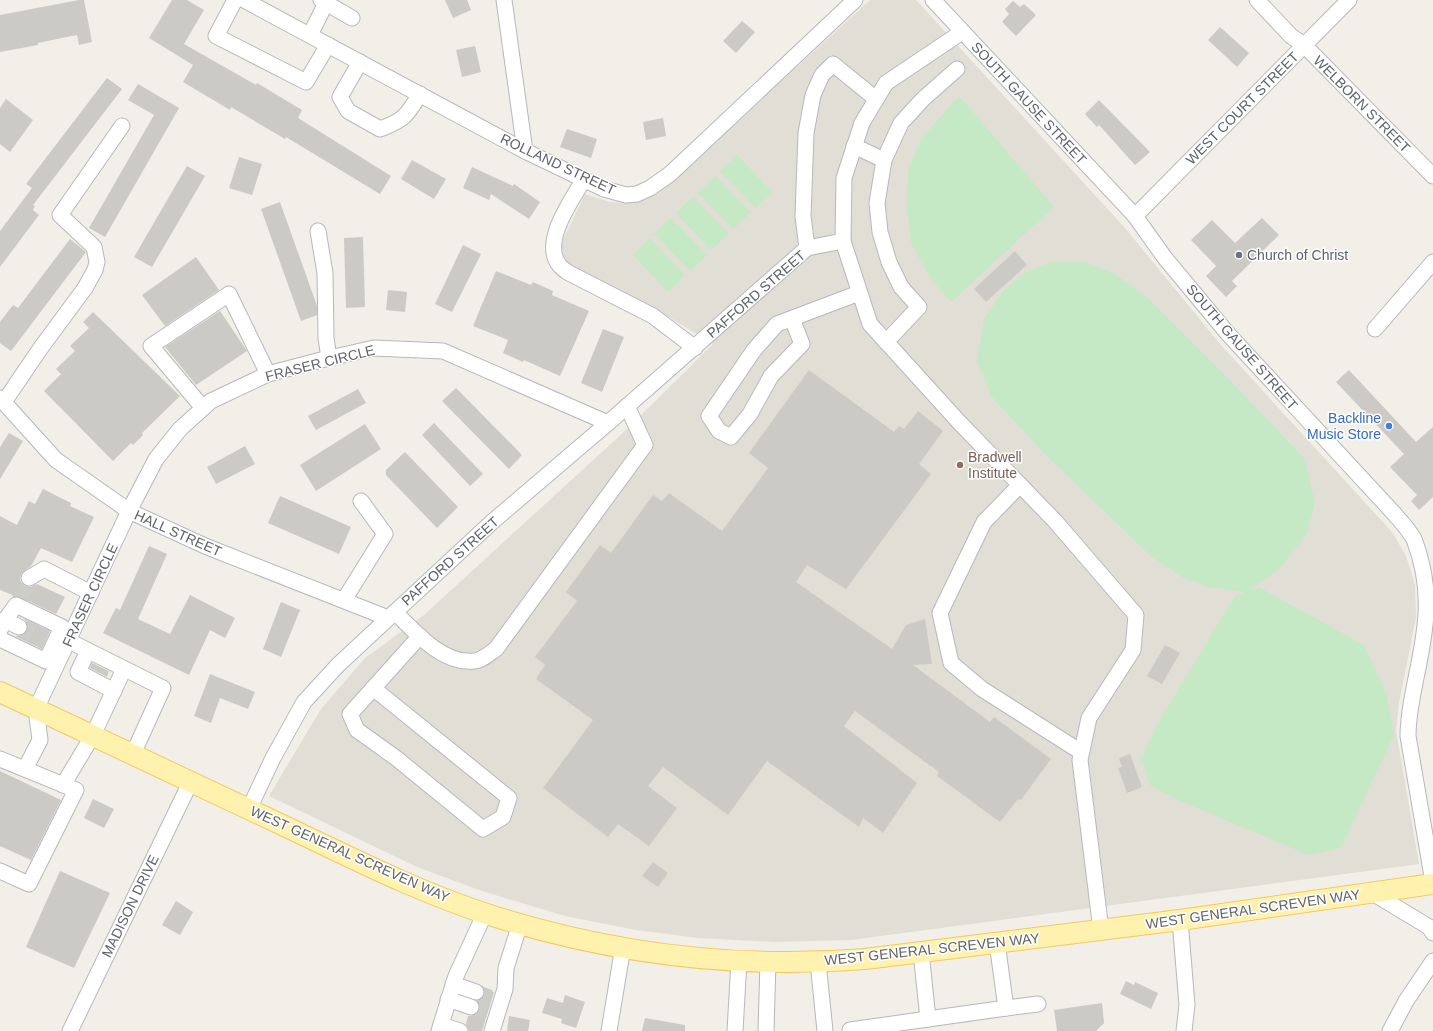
<svg xmlns="http://www.w3.org/2000/svg" width="1433" height="1031" viewBox="0 0 1433 1031" font-family="Helvetica,sans-serif">
	<rect width="100%" height="100%" fill="#f1efe8"/>
	<polygon fill="#e1ded6" points="870,0 916,0 1125,228 1220,344 1392,532 1406,556 1415,585 1416,617 1399,703 1396,730 1419,864 851,940 774,942 698,938 636,930 565,916 482,891 417,867 269,796 321,709 365,658 424,615 626,430 713,344 649,305 580,271 565,260 561,244 585,194 610,202 631,203 646,199 664,189"/>
	<g fill="#c5e8c5">
		<polygon points="959,96 1054,207 951,302 930,277 911,243 907,206 908,172 921,139"/>
		<polygon points="737,155 772,192 755,208 720,171"/>
		<polygon points="715,176 751,212 733,229 698,193"/>
		<polygon points="693,197 729,234 711,250 676,213"/>
		<polygon points="671,218 707,255 690,271 654,234"/>
		<polygon points="650,238 685,275 668,292 633,255"/>
		<polygon points="1051,262 1085,262 1115,274 1151,301 1216,366 1304,458 1315,502 1307,534 1279,569 1248,591 1260,588 1364,645 1386,692 1394,735 1341,848 1309,855 1180,801 1150,785 1141,758 1158,723 1235,596 1245,592 1209,587 1182,577 1152,557 1045,454 991,396 977,361 984,320 1002,292 1026,272"/>
	</g>
	<g fill="#cccac5">
		<polygon points="79,0 84,0 92,42 79,45 77,35 38,43 38,45 0,52 0,15"/>
		<polygon points="172,0 187,0 204,10 184,44 256,85 257,83 302,110 298,118 391,176 380,194 286,137 285,139 231,107 230,110 183,82 193,65 149,38"/>
		<polygon points="445,0 467,0 471,10 453,18"/>
		<polygon points="1013,1 1020,7 1024,4 1036,15 1016,36 1002,22 1009,14 1005,9"/>
		<polygon points="742,21 755,32 736,53 723,41"/>
		<polygon points="1220,27 1249,53 1237,67 1208,40"/>
		<polygon points="475,46 481,72 462,77 456,50"/>
		<polygon points="107,78 122,89 33,205 35,206 33,210 39,215 0,267 0,231 32,188 26,184"/>
		<polygon points="138,84 179,108 105,237 89,228 154,115 128,100"/>
		<polygon points="6,99 33,120 10,152 0,144 0,108"/>
		<polygon points="1099,100 1150,152 1135,165 1099,125 1097,127 1085,114"/>
		<polygon points="663,118 666,136 646,140 643,122"/>
		<polygon points="567,129 597,139 591,158 560,147"/>
		<polygon points="239,157 262,164 252,195 229,188"/>
		<polygon points="412,160 446,179 434,199 401,179"/>
		<polygon points="187,166 205,176 152,267 134,257"/>
		<polygon points="472,167 513,186 514,184 540,202 529,219 491,194 489,200 463,188"/>
		<polygon points="280,202 317,306 317,315 301,321 261,209"/>
		<polygon points="1262,218 1279,235 1232,281 1237,286 1226,297 1206,276 1216,266 1191,240 1212,220 1235,243"/>
		<polygon points="363,237 365,307 346,308 344,238"/>
		<polygon points="70,239 86,252 11,351 0,343 0,322 13,305 18,308"/>
		<polygon points="463,245 481,254 452,312 435,304"/>
		<polygon points="1015,251 1027,265 986,302 974,289"/>
		<polygon points="196,257 219,290 165,326 142,295"/>
		<polygon points="496,271 531,285 533,282 553,291 552,295 589,311 560,376 524,360 523,362 503,353 508,340 473,326"/>
		<polygon points="388,290 407,292 405,312 386,310"/>
		<polygon points="220,311 247,351 196,385 165,347"/>
		<polygon points="93,312 180,396 142,433 143,435 133,445 131,443 113,461 44,391 61,374 56,369 75,351 70,346 89,328 83,322"/>
		<polygon points="603,329 624,337 602,392 581,383"/>
		<polygon points="809,370 894,432 899,426 904,429 918,411 943,431 919,464 931,474 846,589 807,565 796,582 892,649 906,625 925,619 932,664 913,665 990,722 994,717 1051,759 1021,800 1018,799 1000,822 937,776 939,772 855,711 844,726 917,783 883,833 863,818 859,827 767,761 728,815 663,767 648,786 677,808 649,846 618,824 608,837 543,788 593,720 536,679 545,665 535,657 577,601 566,592 600,545 611,553 653,495 662,501 669,493 722,531 768,468 749,453"/>
		<polygon points="1349,370 1416,442 1433,427 1433,497 1419,510 1411,501 1417,495 1390,467 1404,454 1336,382"/>
		<polygon points="456,388 522,455 509,469 442,401"/>
		<polygon points="358,389 366,403 316,430 308,416"/>
		<polygon points="434,423 483,474 470,486 422,435"/>
		<polygon points="365,424 381,449 316,491 300,465"/>
		<polygon points="9,433 23,441 0,479 0,447"/>
		<polygon points="245,446 255,464 216,484 207,467"/>
		<polygon points="405,452 458,507 437,528 386,475 386,470"/>
		<polygon points="43,489 71,503 70,506 94,517 72,562 41,548 31,566 21,574 20,579 21,582 25,586 30,587 37,584 65,597 56,614 20,597 15,596 0,590 0,516 17,525 29,501 35,504"/>
		<polygon points="280,496 351,527 339,554 268,523"/>
		<polygon points="149,546 167,554 138,619 170,634 190,595 235,618 225,638 210,630 189,675 103,633 116,608 120,610"/>
		<polygon points="281,602 300,610 281,657 263,649"/>
		<polygon points="23,618 50,631 42,649 15,636 24,635 27,631 28,627 27,622"/>
		<polygon points="1165,645 1180,653 1162,684 1147,676"/>
		<polygon points="92,663 109,671 107,677 90,668"/>
		<polygon points="210,674 255,692 248,709 220,698 211,723 194,716"/>
		<polygon points="1130,754 1142,787 1127,793 1118,768 1122,767 1119,758"/>
		<polygon points="0,771 61,800 31,860 0,846"/>
		<polygon points="93,799 114,809 104,828 84,818"/>
		<polygon points="653,862 668,873 658,887 642,876"/>
		<polygon points="60,871 110,893 74,968 26,947"/>
		<polygon points="176,901 193,912 180,935 162,925"/>
		<polygon points="1126,981 1134,985 1135,982 1158,993 1151,1009 1120,994"/>
		<polygon points="484,990 494,992 482,1031 469,1031 466,1024 468,1016 473,1016 477,1014 479,1010 480,1005 477,1001 482,999 484,995"/>
		<polygon points="565,995 585,1002 576,1028 561,1023 562,1019 542,1013 547,998 563,1003"/>
		<polygon points="1102,1003 1104,1023 1096,1031 1057,1031 1054,1010"/>
		<polygon points="509,1016 530,1020 528,1031 507,1031"/>
		<polygon points="645,1018 685,1025 685,1031 642,1031"/>
	</g>
	<g fill="none" stroke-linecap="round" stroke-linejoin="round">
		<g stroke="#ccccc8" stroke-width="15" stroke-dasharray="15 8" stroke-linecap="butt">
			<polyline points="19,600 29,578"/>
			<polyline points="19,627 46,640"/>
			<polyline points="476,992 492,998"/>
			<polyline points="471,1007 487,1013"/>
		</g>
		<defs>
			<g id="minor">
				<polyline points="235,0 216,36 306,82 328,45"/>
				<polyline points="244,0 525,151 604,189 626,195 637,194 650,188 670,174 855,0"/>
				<polyline points="504,0 525,151"/>
				<path d="M 933,0 L 1135,216 L 1165,258 L 1229,335 L 1389,508 C 1397,517 1407,527 1414,539 C 1433,589 1427,626 1416,678 C 1412,698 1408,716 1408,736 L 1433,882"/>
				<polyline points="1257,0 1291,36 1304,45 1433,176"/>
				<polyline points="326,3 352,18"/>
				<polyline points="962,32 886,83 862,123 844,178 843,241 870,324 958,421 1055,521 1136,615 1133,650 1089,718 1080,760 1101,930"/>
				<polyline points="310,35 326,3 321,0"/>
				<path d="M 360,62 L 340,97 L 348,111 L 380,129 C 405,120 407,115 420,94"/>
				<polyline points="854,146 884,160"/>
				<path d="M 584,179 C 572,200 540,243 560,266 C 562,268 565,270 567,272 L 653,316 L 695,348"/>
				<polyline points="1135,216 1349,0"/>
				<polyline points="318,231 325,273 326,338 329,358"/>
				<polyline points="807,248 803,216 806,133 813,95 822,75 833,64 876,99"/>
				<polyline points="792,319 802,344 771,376 750,414 731,437 719,431 709,416 754,350 777,324 859,293"/>
				<polyline points="1375,329 1433,262"/>
				<polyline points="886,342 919,307 901,287 889,262 880,232 877,203 884,160 901,123 923,99 957,69"/>
				<polyline points="0,398 56,460 129,511 205,546 388,618"/>
				<polyline points="4,402 40,349 85,288 95,270 97,262 94,247 60,215 122,126"/>
				<polyline points="203,408 151,346 229,294 268,374"/>
				<polyline points="1020,485 984,522 940,613 951,663 982,689 1081,752"/>
				<polyline points="29,578 44,569 91,593"/>
				<polyline points="344,600 385,534 361,501"/>
				<path d="M 395,612 C 414,631 443,665 474,661 C 481,661 490,653 496,649 L 645,445 L 627,406"/>
				<polyline points="5,620 19,627"/>
				<polyline points="0,630 5,620 16,605 62,627 46,661 0,639"/>
				<polyline points="69,641 163,688 133,754"/>
				<polyline points="88,651 78,672 114,691"/>
				<polyline points="373,688 509,798 503,817 483,829 396,758 357,730 350,714 420,636"/>
				<polyline points="0,759 76,790 29,884 0,871"/>
				<polyline points="25,769 40,740 36,709 129,511 156,459 180,429 211,401 268,374 321,360 374,348 443,351 608,423"/>
				<polyline points="63,785 93,735 124,669"/>
				<polyline points="249,809 273,758 304,702 338,665 492,522 608,423 807,248 843,241"/>
				<polyline points="1371,892 1429,927 1433,933"/>
				<polyline points="1180,920 1187,1005 1184,1031"/>
				<polyline points="921,952 928,1019 1006,1008 997,943"/>
				<polyline points="818,962 825,1031"/>
				<polyline points="453,984 476,992"/>
				<polyline points="448,999 471,1007"/>
				<polyline points="1006,1008 1038,1004"/>
				<polyline points="441,1025 460,1031"/>
				<polyline points="850,1030 928,1019"/>
				<polyline points="70,1031 191,781"/>
				<polyline points="439,1031 456,976 485,913"/>
				<polyline points="492,1031 505,989 506,968 520,924"/>
				<polyline points="609,1031 623,947"/>
				<polyline points="735,1031 739,961"/>
				<polyline points="766,1031 768,962"/>
				<polyline points="1390,1031 1406,1001 1433,961"/>
			</g>
			<path id="major" d="M 0,692 C 92,735 184,778 276,822 C 348,856 419,893 496,917 C 615,954 741,969 865,959 L 1180,920 L 1433,884"/>
		</defs>
		<use href="#minor" stroke="#b5b8bc" stroke-width="17"/>
		<use href="#major" stroke="#f2c960" stroke-width="22"/>
		<use href="#minor" stroke="#fff" stroke-width="15"/>
		<use href="#major" stroke="#fff2af" stroke-width="20"/>
	</g>
	<circle fill="#6b7280" stroke="#fff" stroke-width="1.5" cx="1239" cy="255" r="4"/>
	<circle fill="#3f7fe0" stroke="#fff" stroke-width="1.5" cx="1389" cy="426" r="4"/>
	<circle fill="#8d6e63" stroke="#fff" stroke-width="1.5" cx="960" cy="465" r="4"/>
	<g text-anchor="middle" dominant-baseline="central" stroke-width="3" stroke-linejoin="round" paint-order="stroke">
		<g font-size="14" fill="#5f6368" stroke="#fff">
			<text transform="translate(1029 103) rotate(47)">SOUTH GAUSE STREET</text>
			<text transform="translate(1362 104) rotate(45)">WELBORN STREET</text>
			<text transform="translate(1242 108) rotate(-45)">WEST COURT STREET</text>
			<text transform="translate(558 164) rotate(25)">ROLLAND STREET</text>
			<text transform="translate(756 294) rotate(-41)">PAFFORD STREET</text>
			<text transform="translate(1242 347) rotate(49)">SOUTH GAUSE STREET</text>
			<text transform="translate(320 363) rotate(-14)">FRASER CIRCLE</text>
			<text transform="translate(178 533) rotate(24)">HALL STREET</text>
			<text transform="translate(450 561) rotate(-42)">PAFFORD STREET</text>
			<text transform="translate(90 595) rotate(-65)">FRASER CIRCLE</text>
			<text transform="translate(350 854) rotate(24)">WEST GENERAL SCREVEN WAY</text>
			<text transform="translate(130 906) rotate(-64)">MADISON DRIVE</text>
			<text transform="translate(1253 909) rotate(-8)">WEST GENERAL SCREVEN WAY</text>
			<text transform="translate(932 949) rotate(-6)">WEST GENERAL SCREVEN WAY</text>
		</g>
		<g font-size="14" fill="#5b616d" stroke="#fff" text-anchor="start">
			<text x="1247" y="255">Church of Christ</text>
		</g>
		<g font-size="14" fill="#366cbe" stroke="#fff" text-anchor="end">
			<text x="1381" y="418">Backline<tspan x="1381" dy="16">Music Store</tspan></text>
		</g>
		<g font-size="14" fill="#785e54" stroke="#fff" text-anchor="start">
			<text x="968" y="457">Bradwell<tspan x="968" dy="16">Institute</tspan></text>
		</g>
	</g>
</svg>
